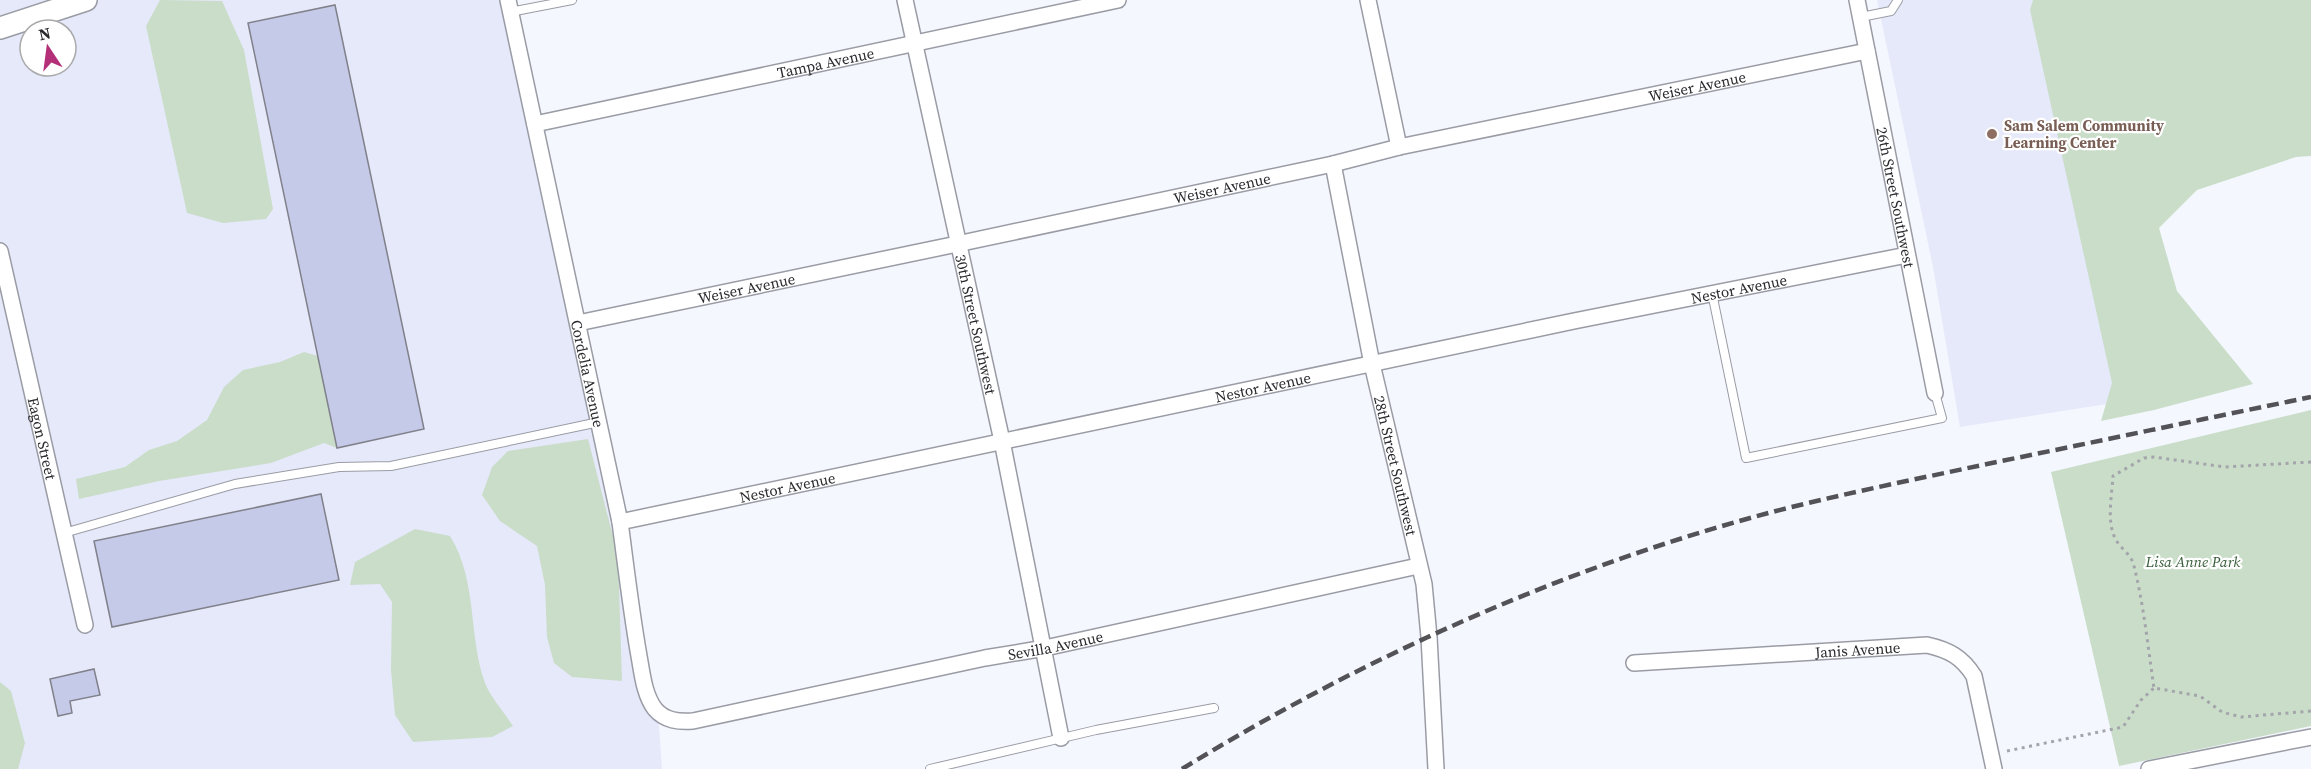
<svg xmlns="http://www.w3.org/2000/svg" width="2311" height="769" viewBox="0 0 2311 769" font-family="'Source Serif 4',serif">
	<rect width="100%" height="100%" fill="#f5f7ff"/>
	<g fill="#e6e9fa" fill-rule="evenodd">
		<path d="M 0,0 L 508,0 L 631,613 L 658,712 L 662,769 L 0,769 ZM 30,30 L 66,30 L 66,66 L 30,66 Z"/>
		<polygon points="1877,0 2051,0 2133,400 1960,427 1933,267"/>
	</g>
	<g fill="#c9ddc9">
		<polygon points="160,0 222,1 244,50 273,209 266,219 223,223 187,213 146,26"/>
		<polygon points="2033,0 2311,0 2311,156 2296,157 2197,190 2159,228 2177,291 2253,384 2154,410 2101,421 2112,383 2030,10"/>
		<polygon points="304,352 318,356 337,448 324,443 271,463 159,481 79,499 76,479 125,467 149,450 177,441 207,420 224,387 243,370 280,362"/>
		<polygon points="2311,410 2311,726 2119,766 2051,472"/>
		<polygon points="588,439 618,556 622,681 572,677 554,663 547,637 545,585 537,546 500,521 482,495 492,467 508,451"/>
		<path d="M 415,529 L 450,536 C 478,581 468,636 485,683 C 491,698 504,712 513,726 L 492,737 L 413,742 L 395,715 L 391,670 L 392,602 L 380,584 L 350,585 L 355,562 Z"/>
		<polygon points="0,682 11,691 25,743 18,769 0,769"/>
	</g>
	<g fill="#c5cae9" stroke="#80818a" stroke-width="1.5">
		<polygon points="335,5 424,429 337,448 248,23"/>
		<polygon points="321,494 339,580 112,627 94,541"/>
		<polygon points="94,669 100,695 70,701 72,713 58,716 50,679"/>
	</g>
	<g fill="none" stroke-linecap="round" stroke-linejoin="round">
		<defs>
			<g id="lane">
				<polyline points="510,12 572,0"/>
				<polyline points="1861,17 1891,11 1898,0"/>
				<polyline points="1712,293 1746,458 1942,418 1935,393"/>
				<polyline points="64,533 235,484 339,467 391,466 599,422"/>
				<polyline points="930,769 1096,730 1214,708"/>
			</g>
			<g id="street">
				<path id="s1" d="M 508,0 L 620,522 C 626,567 631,611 639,656 C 642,672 644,695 655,709 C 665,721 679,722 693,721 L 985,658 L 1045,648 L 1418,566"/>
				<path id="s2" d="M 905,0 L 1002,441 L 1061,738"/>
				<polyline points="1368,0 1399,147"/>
				<path id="s3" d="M 1857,0 L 1935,393"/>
				<path id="s4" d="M 535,124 L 1118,0"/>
				<path id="s5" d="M 1333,164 L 1372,364 L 1424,584 L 1429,637 L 1436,769"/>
				<path id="s6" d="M 0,251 L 85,625"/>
				<path id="s7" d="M 578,323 L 957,244 L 1333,164 L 1399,147 L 1867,51"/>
				<path id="s8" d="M 620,522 L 1574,321 L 1907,255"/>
				<path id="s9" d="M 1634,663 L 1927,645 C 1949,650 1962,657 1974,676 L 1994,769"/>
				<polyline points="2149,769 2311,737"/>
			</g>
			<polyline id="secondary" points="0,28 86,0"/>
		</defs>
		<use href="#lane" stroke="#9a9ca5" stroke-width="10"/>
		<use href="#street" stroke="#9a9ca5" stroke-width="18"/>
		<use href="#secondary" stroke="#9a9ca5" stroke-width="24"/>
		<g stroke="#a4a5ab" stroke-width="3" stroke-dasharray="3 4.5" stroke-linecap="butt">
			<path d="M 2311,462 L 2225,467 L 2154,457 L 2144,458 L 2113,476 C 2112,495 2106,523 2116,540 C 2121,549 2132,555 2134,566 C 2144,606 2148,648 2154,688 L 2200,696 L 2222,712 L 2241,717 L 2311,711"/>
			<polyline points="2007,751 2123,727 2141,700 2154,688"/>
		</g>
		<use href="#lane" stroke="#fff" stroke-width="8"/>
		<use href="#street" stroke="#fff" stroke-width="15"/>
		<use href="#secondary" stroke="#fff" stroke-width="21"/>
		<path stroke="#525257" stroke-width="4.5" stroke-dasharray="12 6" stroke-linecap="butt" d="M 1182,769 C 1366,656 1567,566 1776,511 C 1846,493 1917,479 1987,464 C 2095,442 2203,419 2311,397"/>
	</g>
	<circle fill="#8d6e63" stroke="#fff" stroke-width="2" cx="1992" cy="134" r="6"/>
	<g text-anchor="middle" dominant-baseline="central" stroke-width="4.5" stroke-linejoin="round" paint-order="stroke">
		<g font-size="15" fill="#2a2a2e" stroke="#fff">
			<text stroke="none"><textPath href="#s4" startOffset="297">Tampa Avenue</textPath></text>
			<text stroke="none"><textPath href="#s7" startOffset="1144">Weiser Avenue</textPath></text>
			<text stroke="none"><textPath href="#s7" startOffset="658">Weiser Avenue</textPath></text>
			<text stroke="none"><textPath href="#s3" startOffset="201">26th Street Southwest</textPath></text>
			<text stroke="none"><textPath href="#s7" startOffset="172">Weiser Avenue</textPath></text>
			<text stroke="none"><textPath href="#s8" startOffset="1143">Nestor Avenue</textPath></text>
			<text stroke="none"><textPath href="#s2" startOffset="332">30th Street Southwest</textPath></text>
			<text stroke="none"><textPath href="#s1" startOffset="382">Cordelia Avenue</textPath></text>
			<text stroke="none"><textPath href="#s8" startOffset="657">Nestor Avenue</textPath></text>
			<text stroke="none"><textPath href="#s6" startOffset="192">Eagon Street</textPath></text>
			<text stroke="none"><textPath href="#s5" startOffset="308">28th Street Southwest</textPath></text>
			<text stroke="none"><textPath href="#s8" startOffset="171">Nestor Avenue</textPath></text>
			<text stroke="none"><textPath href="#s1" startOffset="1137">Sevilla Avenue</textPath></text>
			<text stroke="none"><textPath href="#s9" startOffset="224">Janis Avenue</textPath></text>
		</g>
		<g font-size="15" font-weight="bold" fill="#785e54" stroke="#fff" text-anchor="start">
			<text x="2004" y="125">Sam Salem Community<tspan x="2004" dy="17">Learning Center</tspan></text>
		</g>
		<g font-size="15" font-style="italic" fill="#365c38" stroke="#fff">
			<text x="2193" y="561">Lisa Anne Park</text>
		</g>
	</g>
	<g transform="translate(48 48) rotate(347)"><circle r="28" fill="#ffffff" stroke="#aaaaab" stroke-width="1.5"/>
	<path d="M0-4.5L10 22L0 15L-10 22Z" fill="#b33078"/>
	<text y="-9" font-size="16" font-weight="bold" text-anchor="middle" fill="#2a2a2e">N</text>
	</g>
</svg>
